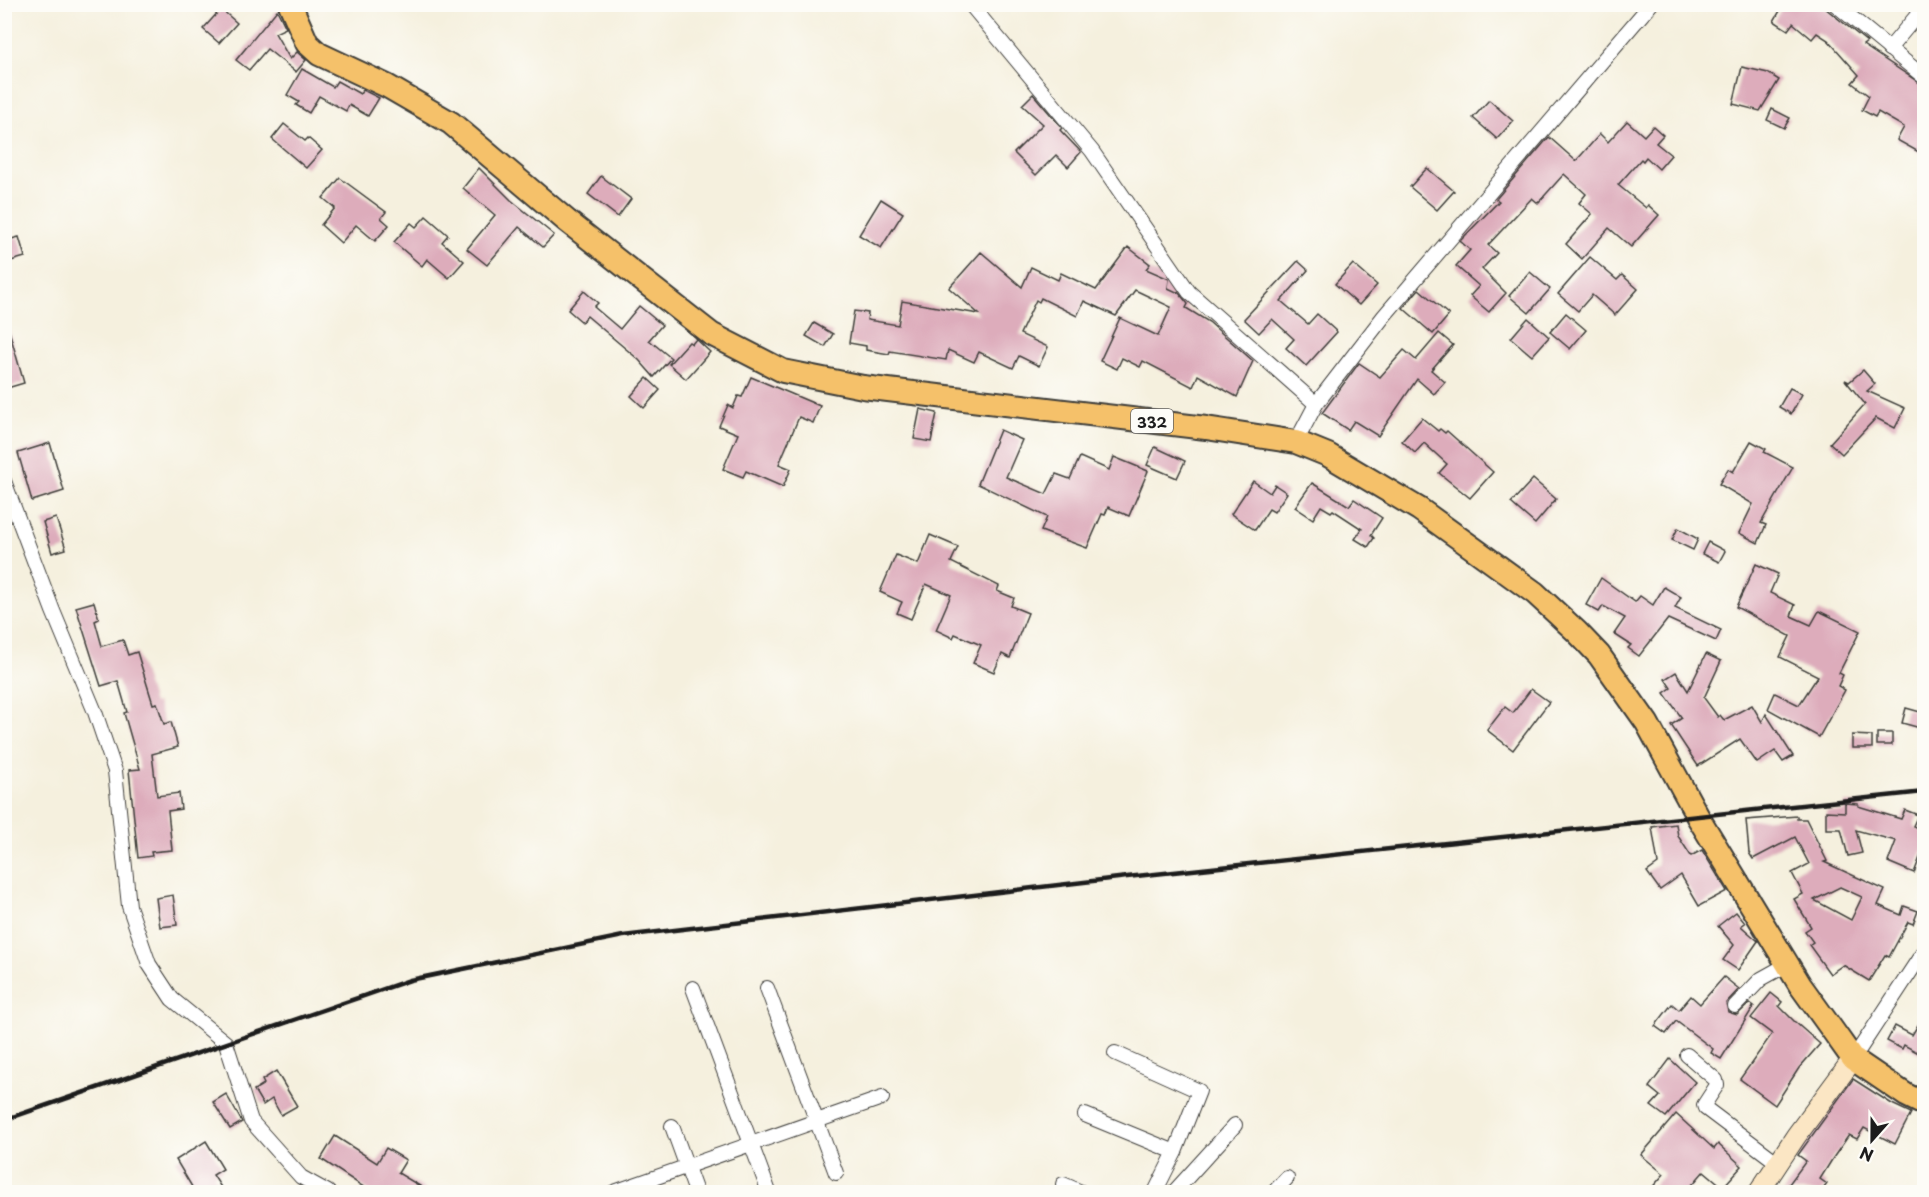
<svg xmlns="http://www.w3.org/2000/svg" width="1929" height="1197" viewBox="0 0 1929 1197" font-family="'Playpen Sans',sans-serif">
	<rect width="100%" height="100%" fill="#fdfcf7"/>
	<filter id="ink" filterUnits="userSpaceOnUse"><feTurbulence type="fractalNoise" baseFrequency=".0167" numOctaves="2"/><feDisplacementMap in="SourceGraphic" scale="12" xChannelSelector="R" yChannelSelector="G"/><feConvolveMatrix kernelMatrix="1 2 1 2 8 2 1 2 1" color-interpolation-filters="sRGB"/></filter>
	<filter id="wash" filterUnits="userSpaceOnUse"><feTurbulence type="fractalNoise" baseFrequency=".008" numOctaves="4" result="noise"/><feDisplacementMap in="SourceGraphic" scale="24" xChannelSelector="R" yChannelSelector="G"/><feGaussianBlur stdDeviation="1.35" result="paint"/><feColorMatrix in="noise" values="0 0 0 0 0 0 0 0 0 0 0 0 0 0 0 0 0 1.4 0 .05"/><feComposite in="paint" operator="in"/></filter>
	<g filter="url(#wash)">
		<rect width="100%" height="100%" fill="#f5f0de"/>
		<g id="blocks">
			<g fill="#ddacbb" fill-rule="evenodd">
				<polygon points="1784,4 1820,4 1867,42 1863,45 1924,86 1924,155 1897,140 1904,127 1878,112 1875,117 1862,110 1869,96 1852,83 1859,75 1828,40 1817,33 1812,39 1793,23 1788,30 1774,21"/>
				<polygon points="221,9 237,23 219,43 203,29"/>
				<polygon points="277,10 286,28 275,33 290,59 297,52 306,60 296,72 267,49 249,70 236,60"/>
				<polygon points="1742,67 1768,73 1779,80 1760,111 1733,104"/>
				<polygon points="302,69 333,87 337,81 360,94 363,90 379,98 368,116 349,105 346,111 319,96 309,113 296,105 299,102 287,95"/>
				<polygon points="1033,94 1062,128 1060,130 1081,152 1068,167 1056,155 1036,175 1014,153 1043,124 1022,105"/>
				<polygon points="1489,100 1513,121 1497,139 1473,118"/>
				<polygon points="1772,109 1790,118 1784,128 1767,120"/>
				<polygon points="1627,121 1644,136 1653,126 1663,135 1656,143 1671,155 1659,169 1646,157 1643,161 1641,159 1618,185 1646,208 1648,205 1659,215 1631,247 1609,228 1582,259 1566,244 1592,214 1579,203 1586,194 1564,174 1538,203 1532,198 1488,245 1497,253 1482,269 1506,293 1489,312 1470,296 1479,286 1456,266 1470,250 1460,241 1499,201 1496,199 1549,137 1576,161 1600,134 1608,142"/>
				<polygon points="284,124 305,141 308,138 322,150 306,168 272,139"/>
				<polygon points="479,168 511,200 554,235 543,247 519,227 487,265 467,249 495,215 463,188"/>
				<polygon points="1427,168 1454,191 1437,210 1410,187"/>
				<polygon points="601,176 631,199 618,217 588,194"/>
				<polygon points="340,178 386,212 381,218 389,225 375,241 356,225 341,243 321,225 335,208 323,198"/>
				<polygon points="881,199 903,213 881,248 859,235"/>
				<polygon points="426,216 448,235 442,242 464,261 449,278 427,259 422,266 394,242 411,223 416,227"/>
				<polygon points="19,237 25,257 4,263 4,241"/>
				<polygon points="1128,247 1150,264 1146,269 1169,279 1168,288 1179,293 1188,304 1186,308 1209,322 1253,361 1237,397 1198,375 1193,387 1143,361 1140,367 1122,358 1117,369 1100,361 1120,318 1158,336 1171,307 1135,290 1116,316 1084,301 1077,316 1041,298 1039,302 1036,300 1020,334 1048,347 1039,366 1019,356 1013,368 979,352 974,362 948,350 946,360 890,351 889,354 866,350 866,346 849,343 854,311 868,313 867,320 898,325 902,301 979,314 949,288 981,252 1022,287 1031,267 1058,280 1061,273 1096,290"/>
				<polygon points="1590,257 1617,280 1622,275 1638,289 1615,315 1592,295 1578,311 1558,294"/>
				<polygon points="1298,261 1308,270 1281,301 1308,324 1317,314 1337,332 1306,366 1286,348 1294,339 1272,319 1259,333 1244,319"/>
				<polygon points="1353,264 1377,285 1359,305 1335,284"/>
				<polygon points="1530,272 1550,289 1529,313 1509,296"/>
				<polygon points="1419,289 1449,315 1433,334 1403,308"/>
				<polygon points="584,291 598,303 594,307 620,329 639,306 662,325 649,340 671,358 654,377 639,360 587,316 582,322 568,310"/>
				<polygon points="1566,313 1586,330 1570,349 1550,332"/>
				<polygon points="1528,318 1549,337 1532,356 1511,338"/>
				<polygon points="814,323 833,334 825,347 806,336"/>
				<polygon points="4,327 8,327 24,383 4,389"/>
				<polygon points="1439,333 1453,345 1431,370 1445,382 1434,394 1417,379 1378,436 1354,421 1348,430 1322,413 1359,363 1380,377 1404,350 1416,360"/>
				<polygon points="696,339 710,352 686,379 669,364 689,342 692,344"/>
				<polygon points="1863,370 1875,384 1867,391 1905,408 1895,428 1876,418 1842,454 1830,443 1865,404 1845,380 1849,382"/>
				<polygon points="751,377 820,406 813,423 799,417 779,464 791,469 783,487 746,471 743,477 723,469 738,434 719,426 728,405 733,408 738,396 742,397"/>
				<polygon points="647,378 660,390 644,408 631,396"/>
				<polygon points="1790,388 1802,394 1791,414 1779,407"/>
				<polygon points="920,409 937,413 931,442 914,439"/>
				<polygon points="1422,418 1438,431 1440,429 1445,433 1447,431 1493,472 1470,498 1439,473 1447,464 1424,443 1415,453 1402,441"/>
				<polygon points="1000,430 1022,440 1006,477 1046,494 1056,474 1070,479 1080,457 1109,470 1114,457 1148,471 1129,516 1108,507 1105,515 1102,514 1087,548 1041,531 1047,517 978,484"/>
				<polygon points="1751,441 1766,449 1764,452 1793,467 1761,523 1766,525 1758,543 1739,533 1753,504 1719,484 1728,469 1733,472"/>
				<polygon points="50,443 64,491 32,501 18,453"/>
				<polygon points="1155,447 1185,461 1177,478 1147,465"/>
				<polygon points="1533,479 1556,499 1535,524 1511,503"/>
				<polygon points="1253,481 1270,493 1275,485 1287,493 1274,512 1269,509 1255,530 1231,514"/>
				<polygon points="1312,483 1349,506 1354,499 1382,518 1371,535 1374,538 1368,547 1355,539 1362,529 1333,510 1331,512 1321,506 1313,519 1295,507"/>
				<polygon points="56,518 66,549 52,553 43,522"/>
				<polygon points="1678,528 1698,539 1693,550 1672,540"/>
				<polygon points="930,535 958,547 951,562 999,586 997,591 1014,598 1011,606 1028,613 1010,658 1002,654 994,672 973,663 981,645 955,634 953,638 936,630 951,595 926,584 911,619 897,613 902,602 880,592 896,555 918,564"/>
				<polygon points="1708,542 1725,551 1719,562 1702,554"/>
				<polygon points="1756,564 1778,574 1770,593 1795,605 1791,616 1811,625 1819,611 1860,631 1839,673 1843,675 1838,686 1845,690 1819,737 1768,709 1775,693 1799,705 1818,676 1780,657 1790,636 1736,607"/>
				<polygon points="1601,578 1635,602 1640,596 1653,605 1664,587 1681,597 1675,608 1721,630 1716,641 1668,619 1639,656 1628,648 1631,645 1614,634 1625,618 1603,606 1599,612 1586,605"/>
				<polygon points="94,602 99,619 95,621 102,646 123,640 128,655 137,652 153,704 157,703 164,724 171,722 178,747 152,754 157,796 179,793 181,809 168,811 172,850 151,852 152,856 138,858 129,770 140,769 124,713 127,712 118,681 101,686 76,607"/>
				<polygon points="1706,654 1721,661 1704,698 1718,717 1720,715 1724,720 1752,705 1762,722 1766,714 1793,756 1783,762 1775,751 1757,763 1740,739 1698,766 1671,725 1682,718 1664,693 1671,688 1665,679 1676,672 1688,691"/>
				<polygon points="1531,689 1549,702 1513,750 1487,730 1505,707 1513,713"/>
				<polygon points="1906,708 1924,713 1924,729 1902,723"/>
				<rect x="1877" y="733" width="15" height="12"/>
				<polygon points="1852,735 1872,736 1872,748 1852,748"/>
				<polygon points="1845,803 1858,804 1858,806 1901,819 1905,810 1918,815 1913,826 1924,831 1924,847 1914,873 1888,862 1896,841 1856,830 1862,853 1848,856 1841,829 1826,829 1826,811 1845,812"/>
				<path d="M 1797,816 L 1797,819 L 1806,819 L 1827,861 L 1824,862 L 1885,890 L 1878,905 L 1901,915 L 1904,906 L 1918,911 L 1913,924 L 1908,922 L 1889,957 L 1885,955 L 1869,981 L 1843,965 L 1830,974 L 1809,945 L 1813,942 L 1805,931 L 1811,927 L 1794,899 L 1803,894 L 1792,873 L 1809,864 L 1795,837 L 1753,859 L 1749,853 L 1746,820 ZM 1840,887 L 1862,897 L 1851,920 L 1814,900 Z"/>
				<polygon points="1676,824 1678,836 1691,856 1702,850 1727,891 1699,906 1681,875 1660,890 1647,872 1658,864 1652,827"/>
				<polygon points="173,895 177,925 160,927 156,898"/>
				<polygon points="1736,912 1745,923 1741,926 1758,941 1738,970 1723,960 1734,945 1718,926"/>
				<polygon points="1724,977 1739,989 1726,1003 1728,1012 1737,1015 1750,1003 1754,1006 1721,1059 1711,1053 1713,1049 1676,1021 1666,1034 1655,1026 1672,1004 1679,1010 1691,996 1700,1004"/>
				<polygon points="1771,993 1782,1002 1779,1006 1795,1022 1820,1044 1799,1068 1775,1105 1740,1079 1772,1034 1751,1018"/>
				<polygon points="1924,1015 1924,1056 1904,1045 1902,1049 1887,1041 1895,1026 1912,1035"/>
				<polygon points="1670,1059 1695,1082 1666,1117 1651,1106 1660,1096 1649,1087"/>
				<polygon points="276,1071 297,1106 281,1115 272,1099 263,1105 254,1090 264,1084 262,1080"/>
				<polygon points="1853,1079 1892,1104 1911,1113 1895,1144 1864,1128 1857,1139 1849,1135 1833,1158 1820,1179 1827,1184 1821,1192 1783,1192 1806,1161 1798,1155"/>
				<polygon points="226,1094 242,1122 230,1129 213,1102"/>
				<polygon points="1676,1114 1714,1149 1718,1144 1742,1166 1723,1187 1704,1171 1686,1192 1648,1192 1664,1174 1641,1155"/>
				<polygon points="335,1136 377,1163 386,1148 406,1160 398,1173 430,1192 371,1192 321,1159"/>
				<polygon points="206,1141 223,1169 213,1175 224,1192 195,1192 176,1160"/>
			</g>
		</g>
	</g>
	<g filter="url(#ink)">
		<use href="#blocks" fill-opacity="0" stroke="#3d3c39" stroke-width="1.5"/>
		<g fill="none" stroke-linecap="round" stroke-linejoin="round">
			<defs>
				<g id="street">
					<polyline points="970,4 1092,151 1189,292 1316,404"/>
					<polyline points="1835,4 1924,77"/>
					<polyline points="1889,49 1924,7"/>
					<polyline points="1296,442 1316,404 1384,316 1651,4"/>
					<polyline points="4,481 53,611 95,712 115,771 129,906 149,964 172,999 226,1043 251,1121 301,1177 328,1192"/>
					<polyline points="693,988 769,1192"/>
					<polyline points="767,988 836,1173"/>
					<polyline points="1735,1006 1761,979 1788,964"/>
					<polyline points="1115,1053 1199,1091 1175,1152"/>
					<polyline points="1687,1055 1716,1080 1717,1085 1704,1105 1705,1108 1778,1163"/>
					<polyline points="1853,1059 1924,951"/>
					<polyline points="1085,1115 1175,1152 1155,1192"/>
					<polyline points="672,1126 696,1192"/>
					<polyline points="1063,1184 1081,1192"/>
					<polyline points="614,1192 882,1098"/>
					<polyline points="1174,1192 1235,1125"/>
					<polyline points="1274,1192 1287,1178"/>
				</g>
				<polyline id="secondary" points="1759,1192 1796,1136 1853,1059"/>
				<polyline id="primary" points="290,4 307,43 319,54 387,86 451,123 567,221 711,334 783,371 863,387 1206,428 1296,442 1328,455 1419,509 1535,593 1577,632 1599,655 1647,723 1698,817 1800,985 1831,1028 1853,1059 1906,1095 1924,1104"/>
			</defs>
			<use href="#street" stroke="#3d3c39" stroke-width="16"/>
			<use href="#secondary" stroke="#3d3c39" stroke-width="22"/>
			<use href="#primary" stroke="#3d3c39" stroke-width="26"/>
			<use href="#street" stroke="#fff" stroke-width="14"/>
			<use href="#secondary" stroke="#fbe6c4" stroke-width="20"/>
			<use href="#primary" stroke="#f5c16b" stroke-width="22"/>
			<polyline stroke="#1c1c1c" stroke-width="4.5" points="4,1120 410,980 623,936 1127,877 1924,792"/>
		</g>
	</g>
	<g text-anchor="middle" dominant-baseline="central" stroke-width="5" stroke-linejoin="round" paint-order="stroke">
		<rect fill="#fdfcf7" stroke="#605f5e" stroke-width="1.5" x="1131" y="409" width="42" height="24" rx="4.5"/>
		<g font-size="15" font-weight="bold" fill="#1c1c1c">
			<text x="1152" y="421">332</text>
		</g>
	</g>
	<rect width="1929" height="1197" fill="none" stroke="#fdfcf7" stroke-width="24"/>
	<g transform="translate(1872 1140) rotate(201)" stroke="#fdfcf7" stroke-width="4.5" paint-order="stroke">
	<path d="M0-4.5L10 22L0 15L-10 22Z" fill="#1c1c1c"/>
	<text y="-9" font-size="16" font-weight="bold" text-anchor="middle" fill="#1c1c1c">N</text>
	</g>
</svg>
